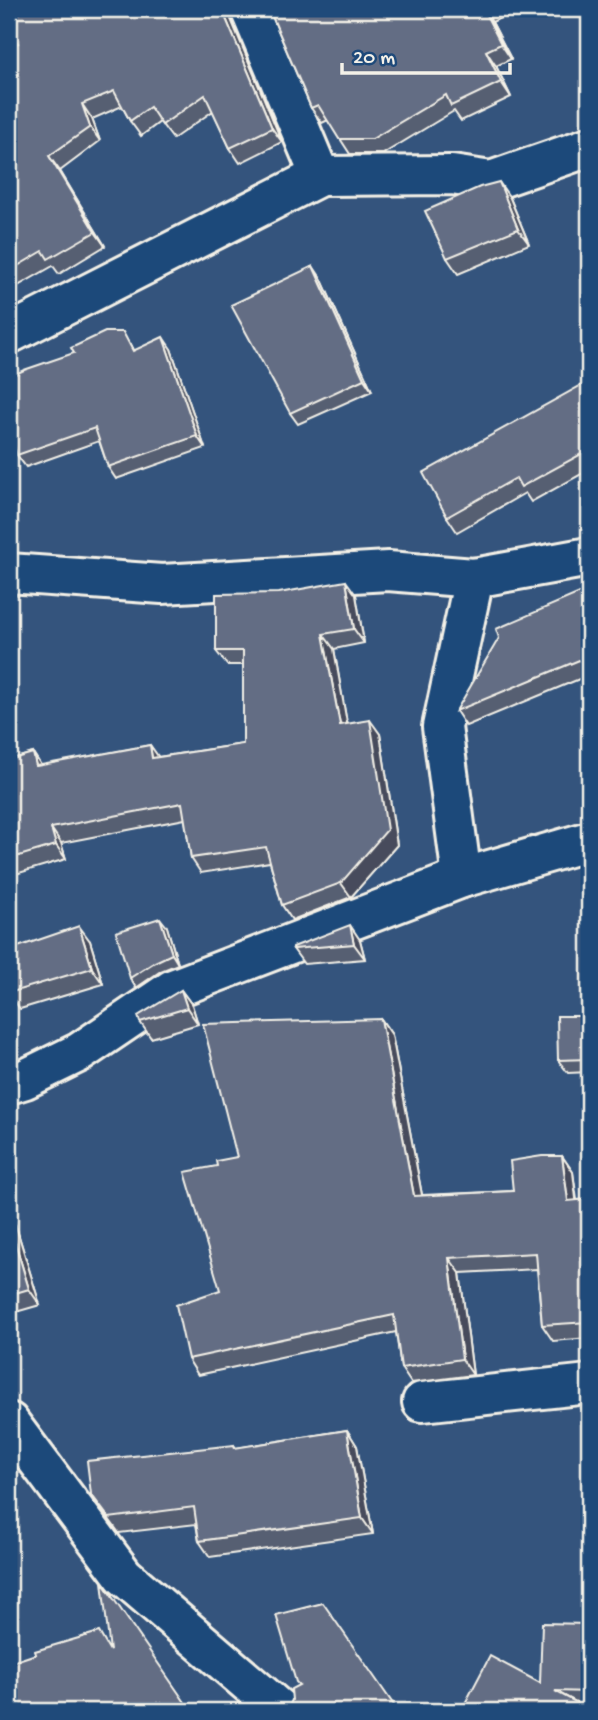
<svg xmlns="http://www.w3.org/2000/svg" width="598" height="1720" viewBox="0 0 598 1720" font-family="'Gochi Hand',sans-serif">
	<rect width="100%" height="100%" fill="#34547d"/>
	<filter id="ink" filterUnits="userSpaceOnUse"><feTurbulence type="fractalNoise" baseFrequency=".0143" numOctaves="2"/><feDisplacementMap in="SourceGraphic" scale="14" xChannelSelector="R" yChannelSelector="G"/><feConvolveMatrix kernelMatrix="1 2 1 2 8 2 1 2 1" color-interpolation-filters="sRGB"/></filter>
	<g filter="url(#ink)">
		<g fill="none" stroke-linecap="round" stroke-linejoin="round">
			<defs>
				<g id="street">
					<polyline points="250,9 320,176"/>
					<polyline points="9,17 19,9"/>
					<polyline points="9,334 320,176 452,175 491,181 589,147"/>
					<polyline points="9,573 162,584 388,571 474,578 589,557"/>
					<polyline points="462,878 442,727 474,578"/>
					<polyline points="9,1084 25,1079 80,1052 173,989 462,878 589,841"/>
					<polyline points="422,1402 589,1384"/>
					<polyline points="9,1422 124,1576 281,1711"/>
				</g>
			</defs>
			<use href="#street" stroke="#f4f1e8" stroke-width="44"/>
			<use href="#street" stroke="#1f4a7a" stroke-width="38"/>
		</g>
		<g fill="#565e72" stroke="#f4f1e8" stroke-width="2">
			<polygon points="25,9 229,9 230,17 282,142 240,163 230,148 213,111 173,139 160,122 141,136 130,121 122,106 92,119 100,141 60,171 105,246 59,274 53,266 9,291 9,50 17,43 12,19"/>
			<polygon points="269,9 519,9 492,22 511,59 496,66 511,97 461,121 454,111 383,154 350,154 328,120 322,123 311,108"/>
			<polygon points="510,198 529,244 458,274 447,258"/>
			<polygon points="321,278 372,391 298,424 290,413"/>
			<polygon points="131,344 134,350 171,349 205,448 116,479 108,467 99,441 26,467 17,455 11,437 9,438 9,377"/>
			<polygon points="589,381 589,470 531,502 525,493 457,532 447,517"/>
			<polygon points="589,589 589,675 466,726 456,711"/>
			<polygon points="356,595 364,643 334,649 347,724 380,734 397,845 351,897 292,920 282,905 270,862 201,873 191,858 185,819 61,843 66,859 9,876 9,760 33,753 41,766 150,745 158,757 243,744 243,665 227,665 216,651"/>
			<polygon points="167,927 178,964 161,971 136,988 130,978"/>
			<polygon points="360,940 365,959 304,964 293,949"/>
			<polygon points="90,941 103,984 20,1009 9,993"/>
			<polygon points="181,990 192,1005 198,1024 151,1038 140,1022"/>
			<polygon points="589,1016 589,1072 568,1073 558,1060"/>
			<polygon points="381,1019 392,1035 422,1195 513,1191 562,1156 573,1172 577,1200 589,1199 589,1338 553,1341 542,1325 537,1269 460,1273 473,1375 411,1383 401,1368 396,1332 198,1375 188,1359 220,1290 217,1166 237,1157"/>
			<polygon points="9,1212 14,1220 40,1305 9,1314"/>
			<polygon points="347,1430 357,1446 373,1534 210,1557 199,1541 196,1524 119,1533 91,1494 234,1445 236,1448"/>
			<polygon points="589,1624 589,1707 585,1707 540,1683"/>
		</g>
		<g fill="#464c5c" stroke="#f4f1e8" stroke-width="2">
			<polygon points="222,9 229,9 230,17 282,142 272,128"/>
			<polygon points="483,9 492,22 511,59 501,44"/>
			<polygon points="486,51 496,66 511,97 501,82"/>
			<polygon points="82,104 92,119 100,141 90,127"/>
			<polygon points="49,156 60,171 105,246 95,232"/>
			<polygon points="499,182 510,198 529,244 518,229"/>
			<polygon points="313,266 321,278 372,391 364,379"/>
			<polygon points="163,337 171,349 205,448 197,436"/>
			<polygon points="346,581 356,595 364,643 354,629"/>
			<polygon points="323,634 334,649 350,740 340,725"/>
			<polygon points="370,720 380,734 397,845 351,897 341,883"/>
			<polygon points="150,745 160,759 152,758"/>
			<polygon points="33,753 43,768 36,766"/>
			<polygon points="51,828 61,843 66,859 56,845"/>
			<polygon points="160,918 167,927 178,964 172,954"/>
			<polygon points="350,925 360,940 365,959 354,944"/>
			<polygon points="79,926 90,941 103,984 92,968"/>
			<polygon points="181,990 192,1005 198,1024 187,1008"/>
			<polygon points="381,1019 392,1035 425,1211 414,1196"/>
			<polygon points="562,1156 573,1172 578,1216 568,1201"/>
			<polygon points="9,1212 14,1220 40,1305 29,1289 9,1222"/>
			<polygon points="449,1258 460,1273 473,1375 462,1359"/>
			<polygon points="347,1430 357,1446 373,1534 362,1518"/>
		</g>
		<g fill="#646d84" stroke="#f4f1e8" stroke-width="2">
			<polygon points="25,9 222,9 272,128 230,148 205,95 162,125 150,107 130,121 114,91 82,104 90,127 49,156 95,232 48,259 43,251 9,271 9,50 18,43 9,31 9,21"/>
			<polygon points="269,9 483,9 501,44 486,51 501,82 451,106 446,95 372,139 339,139 318,105 311,108"/>
			<polygon points="499,182 518,229 447,258 425,211 480,187"/>
			<polygon points="313,266 364,379 290,413 231,305"/>
			<polygon points="105,332 123,332 133,351 163,337 197,436 108,467 95,428 17,455 9,430 9,377 24,370 74,353 71,348"/>
			<polygon points="589,381 589,450 521,487 516,478 447,517 423,473"/>
			<polygon points="346,581 354,629 323,634 340,725 370,720 387,830 341,883 282,905 266,847 191,858 182,803 51,828 56,845 9,859 9,760 33,753 36,766 150,745 152,758 243,744 243,651 216,651 216,594 279,593"/>
			<polygon points="589,589 589,656 456,711 499,638 496,629"/>
			<polygon points="160,918 172,954 155,962 130,978 116,932"/>
			<polygon points="350,925 354,944 293,949 293,947"/>
			<polygon points="79,926 92,968 9,993 9,950"/>
			<polygon points="181,990 187,1008 140,1022 138,1016"/>
			<polygon points="557,1016 589,1016 589,1059 558,1060"/>
			<polygon points="381,1019 414,1196 513,1191 510,1161 542,1156 562,1156 568,1201 589,1199 589,1322 542,1325 536,1253 449,1258 462,1359 401,1368 394,1315 188,1359 176,1305 220,1290 185,1172 217,1166 216,1161 237,1157 203,1024"/>
			<polygon points="9,1222 29,1289 9,1295"/>
			<polygon points="347,1430 362,1518 199,1541 194,1507 109,1518 91,1494 87,1461 234,1445 235,1448"/>
			<polygon points="102,1582 191,1711 9,1711 9,1663 36,1654 35,1651 99,1632 110,1651"/>
			<polygon points="323,1603 398,1711 287,1711 292,1700 291,1689 299,1685 296,1682 276,1615"/>
			<polygon points="542,1623 589,1624 589,1692 555,1691 589,1709 589,1711 461,1711 490,1656 540,1683"/>
			<polygon points="249,1707 257,1711 239,1711"/>
		</g>
	</g>
	<rect width="598" height="1720" fill="none" stroke="#1f4a7a" stroke-width="35"/>
	<rect x="18" y="18" width="563" height="1685" fill="none" stroke="#f4f1e8" stroke-width="2.5" filter="url(#ink)"/>
	<path d="M342 63v10h168v-10" fill="none" stroke="#f4f1e8" stroke-width="3.5"/>
	<text x="353" y="63" font-size="21" fill="#f4f1e8" stroke="#1f4a7a" stroke-width="5" paint-order="stroke">20 m</text>
</svg>
